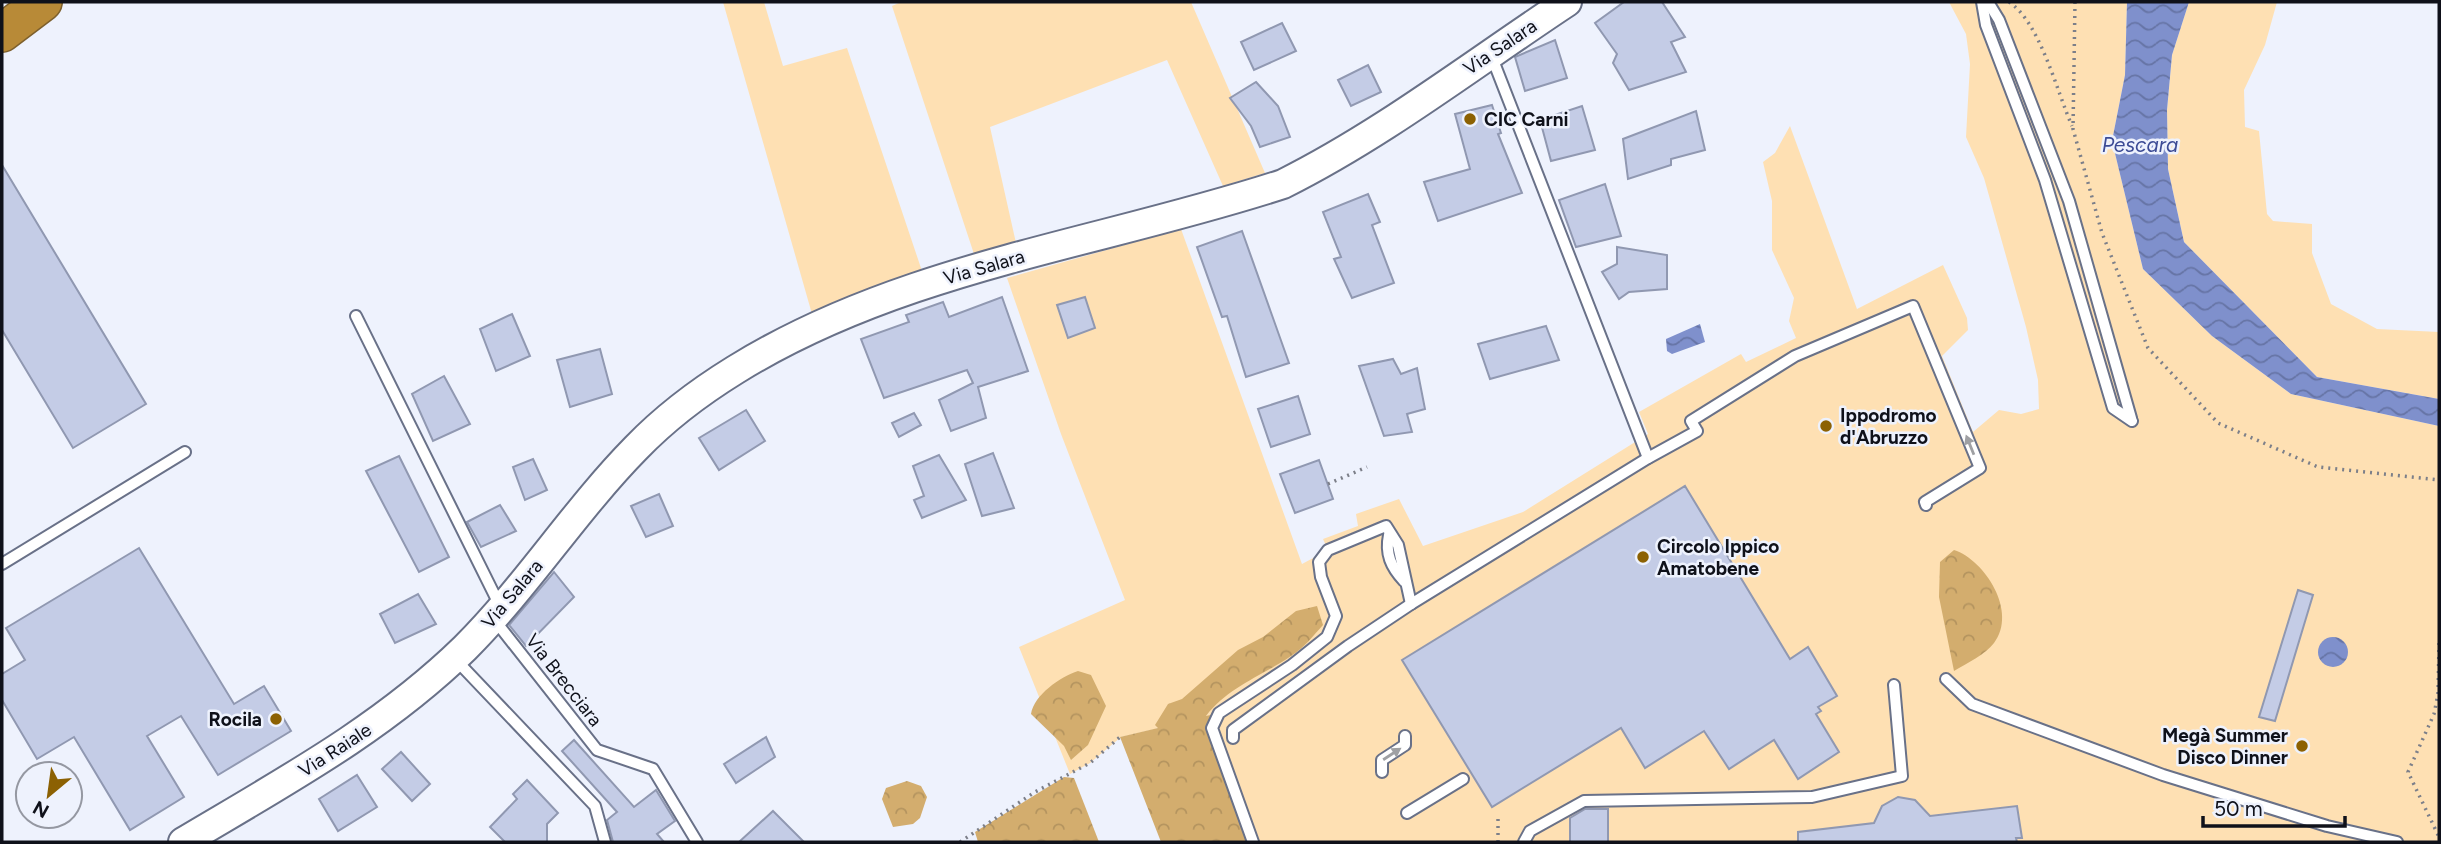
<svg xmlns="http://www.w3.org/2000/svg" width="2441" height="844" viewBox="0 0 2441 844" font-family="Figtree,sans-serif">
	<defs>
		<pattern id="forest-crowns" width="20" height="18" patternUnits="userSpaceOnUse" patternTransform="scale(1.75)"><rect width="20" height="18" fill="#d3ad6e"/><path d="M2 6a3 3 0 1 1 6 0M12 15a3 3 0 1 1 6 0" fill="none" stroke="#b4945f"/></pattern>
		<pattern id="water-waves" width="16" height="10" patternUnits="userSpaceOnUse" patternTransform="scale(1.75)"><rect width="16" height="10" fill="#7f90cc"/><path d="M0 5q4-4 8 0t8 0" fill="none" stroke="#6674a5"/></pattern>
	</defs>
	<rect width="100%" height="100%" fill="#eef2fd"/>
	<g fill="#fee0b3">
		<polygon points="723,2 764,2 783,66 847,48 923,274 812,314"/>
		<polygon points="901,2 1191,2 1265,173 1223,186 1167,60 990,127 1016,243 975,257 892,6"/>
		<polygon points="1949,2 2127,2 2125,75 2112,141 2143,269 2212,336 2291,394 2439,426 2439,842 1253,842 1212,728 1219,714 1121,737 1090,763 1070,774 1019,647 1125,600 1061,434 1007,278 1181,229 1302,564 1328,550 1323,539 1358,526 1356,514 1399,499 1423,546 1523,512 1648,434 1639,412 1741,354 1746,362 1796,338 1789,321 1794,298 1772,250 1772,201 1763,162 1775,153 1790,126 1857,309 1943,265 1967,318 1968,330 1942,356 1973,432 1999,410 2021,414 2039,409 2038,380 2026,327 1984,178 1966,137 1970,64 1966,34"/>
		<polygon points="2189,2 2277,2 2265,45 2244,90 2245,127 2259,131 2267,214 2273,221 2312,224 2312,253 2331,304 2377,329 2439,332 2439,399 2317,377 2184,242 2168,169 2167,110 2172,55"/>
	</g>
	<g fill="url(#forest-crowns)">
		<path d="M 1954,550 C 1985,560 2018,612 1994,643 C 1985,655 1967,663 1954,671 L 1939,597 L 1940,562 Z"/>
		<path d="M 1317,606 L 1323,625 C 1313,636 1304,648 1291,656 C 1262,676 1228,687 1206,716 L 1219,713 L 1213,729 L 1253,842 L 1161,842 L 1120,737 L 1158,728 L 1155,725 L 1168,704 L 1182,699 L 1238,650 L 1263,637 L 1296,611 Z"/>
		<path d="M 1078,671 L 1091,675 L 1106,706 L 1088,745 L 1071,760 L 1064,746 L 1031,714 C 1034,695 1060,677 1078,671 Z"/>
		<polygon points="1064,777 1074,778 1099,842 978,842 975,832"/>
		<polygon points="907,781 921,786 927,797 920,818 913,824 893,827 882,799 886,788"/>
	</g>
	<g fill="url(#water-waves)">
		<polygon points="2127,2 2189,2 2172,55 2167,110 2168,169 2184,242 2317,377 2439,399 2439,426 2291,394 2212,336 2143,269 2112,141 2125,75"/>
		<polygon points="1700,324 1705,342 1672,354 1667,351 1666,339"/>
		<circle cx="2333" cy="652" r="15"/>
	</g>
	<g fill="#c4cce6" stroke="#9098b1" stroke-width="2">
		<polygon points="1624,2 1662,2 1685,37 1671,42 1686,72 1629,90 1613,63 1617,54 1595,23"/>
		<polygon points="1282,23 1296,51 1254,70 1241,42"/>
		<polygon points="1555,40 1567,78 1525,91 1515,57"/>
		<polygon points="1368,65 1381,92 1351,106 1338,80"/>
		<polygon points="1256,82 1278,106 1290,137 1260,147 1251,126 1230,98"/>
		<polygon points="1492,105 1501,133 1498,134 1522,193 1438,221 1424,182 1470,169 1455,114"/>
		<polygon points="1582,106 1595,150 1551,161 1540,120"/>
		<polygon points="1696,111 1705,150 1671,159 1671,165 1628,179 1623,139"/>
		<polygon points="2,165 146,404 73,448 2,330"/>
		<polygon points="1605,184 1621,236 1576,247 1559,200"/>
		<polygon points="1368,194 1380,222 1372,225 1394,283 1352,298 1334,259 1341,257 1323,212"/>
		<polygon points="1242,231 1289,363 1246,377 1227,316 1222,317 1197,247"/>
		<polygon points="1617,247 1667,255 1667,289 1629,292 1619,299 1602,272 1617,264"/>
		<polygon points="1002,297 1028,371 978,387 986,418 951,431 939,400 973,383 967,370 884,398 861,339 909,322 906,315 943,302 949,317"/>
		<polygon points="1085,297 1095,328 1068,338 1057,305"/>
		<polygon points="512,314 530,356 496,371 480,329"/>
		<polygon points="1546,326 1559,360 1490,379 1478,344"/>
		<polygon points="600,349 612,394 570,407 557,360"/>
		<polygon points="1393,359 1401,374 1417,368 1425,409 1407,414 1412,432 1384,436 1359,366"/>
		<polygon points="444,376 470,424 433,441 412,394"/>
		<polygon points="1298,396 1310,434 1271,447 1258,409"/>
		<polygon points="746,410 765,441 719,470 699,438"/>
		<polygon points="914,413 921,425 899,437 892,423"/>
		<polygon points="993,453 1014,508 982,516 965,464"/>
		<polygon points="939,455 966,500 922,518 914,500 924,496 913,466"/>
		<polygon points="399,456 449,557 419,572 366,471"/>
		<polygon points="533,459 547,490 525,500 513,467"/>
		<polygon points="1319,460 1333,499 1295,513 1280,474"/>
		<polygon points="1685,486 1790,659 1808,647 1837,696 1818,707 1821,711 1816,714 1839,752 1798,779 1774,740 1729,769 1704,731 1645,768 1621,728 1492,807 1402,660"/>
		<polygon points="659,494 673,526 646,537 631,506"/>
		<polygon points="500,505 516,531 481,547 467,522"/>
		<polygon points="139,548 234,704 264,686 291,731 218,775 181,716 147,736 184,797 130,830 74,737 37,759 2,700 2,674 25,660 6,628"/>
		<polygon points="554,572 574,597 526,646 509,625"/>
		<polygon points="2298,590 2313,595 2275,721 2259,717"/>
		<polygon points="418,594 436,624 395,643 380,614"/>
		<polygon points="766,737 775,757 736,783 724,764"/>
		<polygon points="574,740 634,807 656,790 675,821 657,834 664,842 613,842 607,820 617,812 562,751"/>
		<polygon points="401,752 430,784 412,801 382,769"/>
		<polygon points="357,775 377,807 338,831 319,799"/>
		<polygon points="527,780 558,813 547,824 547,842 505,842 490,827 517,799 513,794"/>
		<polygon points="1898,797 1915,800 1930,816 2017,806 2022,838 2016,838 2017,842 1798,842 1798,832 1874,823 1882,806"/>
		<polygon points="1585,809 1608,809 1608,842 1570,842 1570,818"/>
		<polygon points="773,811 804,842 739,842"/>
	</g>
	<g fill="none" stroke-linecap="round" stroke-linejoin="round">
		<defs>
			<g id="lane">
				<polyline points="1982,2 1986,25 2045,180 2113,408 2132,421"/>
				<polyline points="1988,2 1999,20 2069,201 2131,418"/>
				<polyline points="1491,55 1648,458"/>
				<polyline points="356,316 500,606"/>
				<path d="M 1389,535 C 1385,554 1391,567 1404,581"/>
				<polyline points="2,564 185,452"/>
				<polyline points="493,618 597,750 653,769 697,842"/>
				<polyline points="456,660 595,806 605,842"/>
				<polyline points="1946,679 1972,704 2163,775 2327,826 2397,842"/>
				<polyline points="1233,738 1233,730 1348,646 1411,604 1648,458 1697,431 1691,421 1795,356 1913,306 1980,468 1925,502 1926,505"/>
				<polyline points="1382,772 1382,760 1405,745 1405,736"/>
				<polyline points="1407,813 1463,779"/>
				<polyline points="1253,842 1212,728 1219,713 1292,665 1327,637 1336,616 1321,577 1319,562 1328,550 1386,526 1398,545 1411,604"/>
				<polyline points="1524,842 1530,831 1584,801 1812,797 1902,776 1894,685"/>
			</g>
			<path id="secondary" d="M 183,842 C 282,783 382,729 465,648 C 527,586 575,510 636,448 C 664,419 701,391 735,370 C 901,267 1100,244 1283,184 C 1383,134 1473,64 1567,2"/>
			<polyline id="highway" points="2,33 43,2"/>
		</defs>
		<use href="#lane" stroke="#697188" stroke-width="14"/>
		<use href="#secondary" stroke="#697188" stroke-width="32"/>
		<use href="#highway" stroke="#7d602d" stroke-width="40"/>
		<g stroke="#7c7f89" stroke-width="3.5" stroke-dasharray="2 5" stroke-linecap="butt">
			<path d="M 2009,2 C 2040,22 2057,92 2072,126"/>
			<polyline points="2075,2 2073,129 2102,233 2148,348 2218,423 2318,467 2439,480"/>
			<polyline points="1328,484 1367,467"/>
			<polyline points="2439,643 2438,694 2434,714 2408,772 2439,837"/>
			<polyline points="960,842 1035,792 1090,763 1120,737"/>
			<polyline points="1498,842 1498,819"/>
		</g>
		<use href="#lane" stroke="#fff" stroke-width="10"/>
		<use href="#secondary" stroke="#fff" stroke-width="28"/>
		<use href="#highway" stroke="#b88a37" stroke-width="37"/>
	</g>
	<defs><path id="oneway-solid" d="M-6-.8H1V-3.2L6.5 0L1 3.2V.8H-6Z" transform="scale(1.75)"/></defs>
	<g fill="#9fa0a3">
		<use href="#oneway-solid" transform="translate(1970 445) rotate(-112)"/>
		<use href="#oneway-solid" transform="translate(1392 754) rotate(-33)"/>
	</g>
	<g fill="#8c6103" stroke="#eef2fd" stroke-width="2.5">
		<circle cx="1470" cy="119" r="7"/>
		<circle cx="1826" cy="426" r="7"/>
		<circle cx="1643" cy="557" r="7"/>
		<circle cx="276" cy="719" r="7"/>
		<circle cx="2302" cy="746" r="7"/>
	</g>
	<g text-anchor="middle" dominant-baseline="central" stroke-width="5" stroke-linejoin="round" paint-order="stroke">
		<g font-size="19" fill="#0f111a" stroke="#eef2fd">
			<text transform="translate(1500 47) rotate(-34)">Via Salara</text>
			<text transform="translate(984 267) rotate(-16)">Via Salara</text>
			<text transform="translate(512 594) rotate(-50)">Via Salara</text>
			<text transform="translate(564 680) rotate(52)">Via Brecciara</text>
			<text transform="translate(335 750) rotate(-33)">Via Raiale</text>
		</g>
		<g font-size="19" font-weight="bold" fill="#0f111a" stroke="#eef2fd" text-anchor="start">
			<text x="1484" y="119">CIC Carni</text>
			<text x="1840" y="415">Ippodromo<tspan x="1840" dy="22">d'Abruzzo</tspan></text>
			<text x="1657" y="546">Circolo Ippico<tspan x="1657" dy="22">Amatobene</tspan></text>
			<text x="262" y="719" text-anchor="end">Rocila</text>
			<text x="2288" y="735" text-anchor="end">Megà Summer<tspan x="2288" dy="22">Disco Dinner</tspan></text>
		</g>
		<g font-size="21" font-style="italic" fill="#3c4b95" stroke="#eef2fd">
			<text x="2140" y="144">Pescara</text>
		</g>
	</g>
	<rect width="2441" height="844" fill="none" stroke="#0f111a" stroke-width="7"/>
	<g transform="translate(49 795) rotate(209)"><circle r="33" fill="#eef2fd" stroke="#9598a2" stroke-width="2"/>
	<path d="M0-5L12 26L0 18L-12 26Z" fill="#8c6103"/>
	<text y="-10" font-size="19" font-weight="bold" text-anchor="middle" fill="#0f111a">N</text>
	</g>
	<path d="M2203 816v10h142v-10" fill="none" stroke="#0f111a" stroke-width="3.5"/>
	<text x="2214" y="816" font-size="21" fill="#0f111a" stroke="#eef2fd" stroke-width="5" paint-order="stroke">50 m</text>
</svg>
